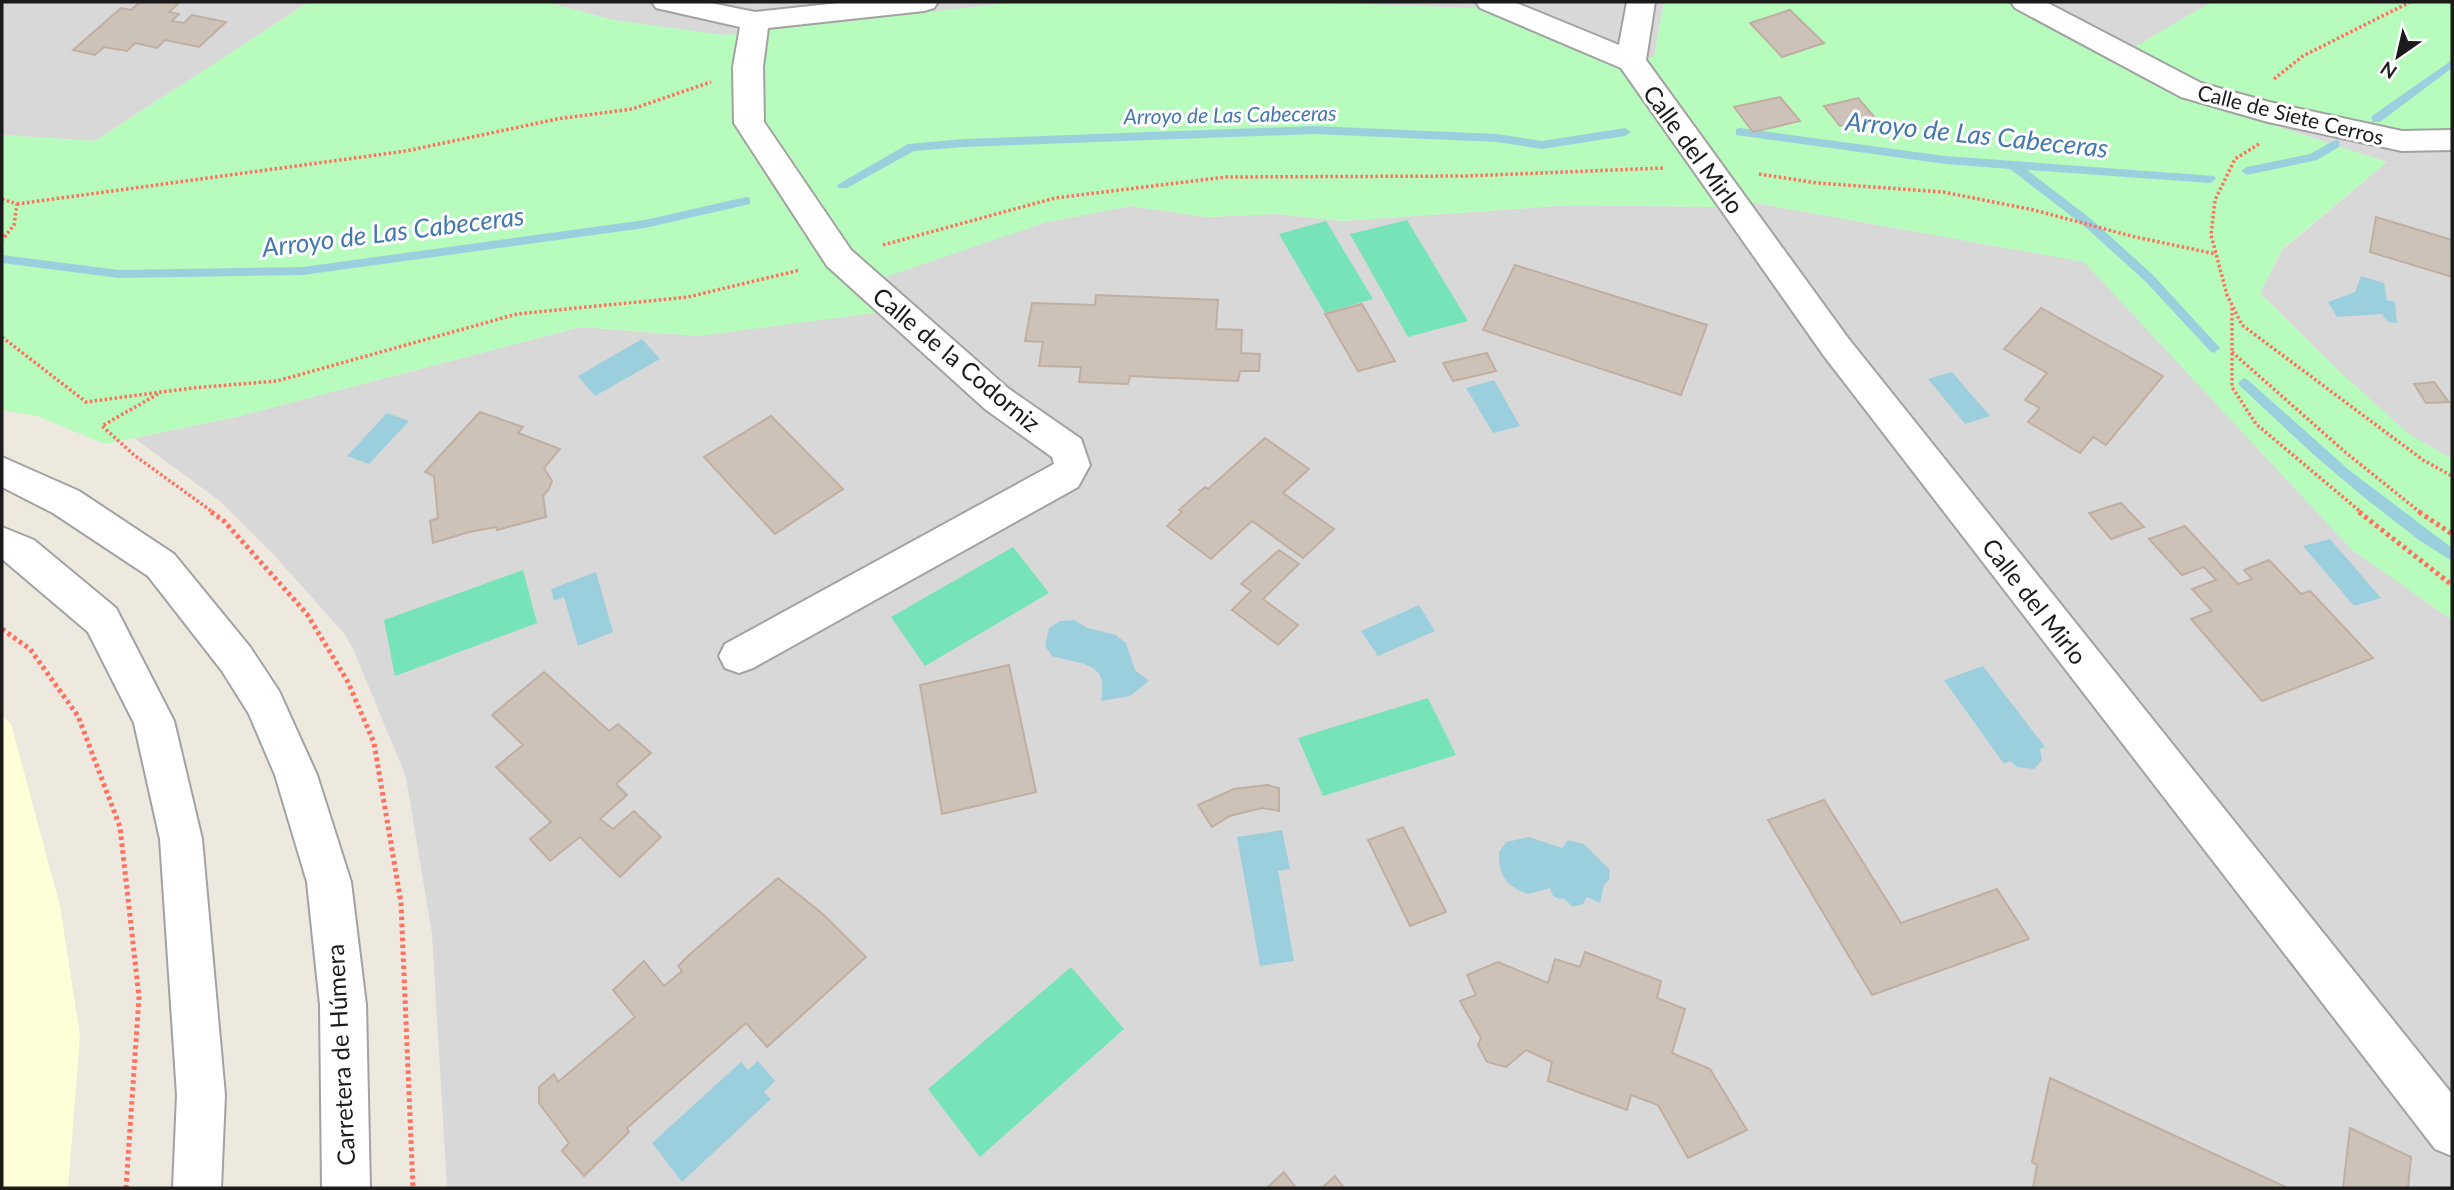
<svg xmlns="http://www.w3.org/2000/svg" width="2454" height="1190" viewBox="0 0 2454 1190" font-family="Lato,sans-serif">
	<rect width="100%" height="100%" fill="#ede9df"/>
	<g fill="#d9d8d8">
		<polygon points="2,2 309,2 95,141 2,135"/>
		<polygon points="546,2 1020,2 729,37 613,20"/>
		<polygon points="1265,2 1664,2 1654,58 1612,62"/>
		<polygon points="2010,2 2452,2 2452,1188 447,1188 432,934 406,777 354,651 344,633 272,553 220,501 134,438 236,417 581,327 699,336 1047,222 1130,206 1207,217 1277,214 1343,221 1571,205 1714,207 1756,203 2260,293 2282,250 2387,162 2189,98"/>
	</g>
	<polygon fill="#ffffd7" points="2,715 11,724 60,906 80,1036 68,1188 2,1188"/>
	<g fill="#b7fcbd">
		<polygon points="309,2 546,2 613,20 724,35 1016,2 1306,2 1475,8 1612,62 1654,57 1664,2 2010,2 2189,98 2387,162 2282,249 2260,293 2341,373 2409,434 2452,459 2452,620 2352,550 2084,262 1756,203 1714,207 1571,205 1343,221 1277,214 1207,217 1130,206 1047,222 885,277 875,313 699,336 581,327 236,417 105,444 37,416 2,410 2,135 95,141"/>
		<polygon points="2211,2 2452,2 2452,129 2396,130 2269,106 2204,82 2133,48"/>
	</g>
	<g fill="#77e3b9">
		<polygon points="1407,220 1468,321 1408,337 1350,234"/>
		<polygon points="1326,221 1373,299 1325,313 1279,234"/>
		<polygon points="1013,547 1049,593 925,666 891,617"/>
		<polygon points="523,570 537,623 395,676 384,620"/>
		<polygon points="1428,698 1456,755 1323,796 1298,738"/>
		<polygon points="1071,967 1124,1029 980,1157 928,1089"/>
	</g>
	<g fill="#9ccfde">
		<polygon points="2361,276 2384,283 2387,300 2395,302 2397,323 2388,322 2382,314 2337,317 2328,302 2355,292"/>
		<polygon points="642,339 660,359 595,396 578,376"/>
		<polygon points="1952,372 1990,416 1965,424 1928,379"/>
		<polygon points="1494,380 1520,426 1493,433 1466,388"/>
		<polygon points="387,413 409,421 369,464 347,456"/>
		<polygon points="2330,539 2381,598 2354,606 2303,546"/>
		<polygon points="596,572 613,632 578,646 564,597 554,601 551,589"/>
		<polygon points="1419,605 1435,631 1378,656 1361,631"/>
		<path d="M 1074,620 L 1088,628 L 1116,635 L 1126,643 L 1135,670 L 1149,681 L 1130,696 L 1101,701 C 1110,659 1078,665 1052,656 L 1045,646 L 1049,628 L 1060,621 Z"/>
		<polygon points="1983,666 2045,747 2040,749 2042,760 2034,769 2017,767 2010,761 2004,764 1944,680"/>
		<polygon points="1282,830 1290,869 1278,871 1294,961 1260,966 1237,837"/>
		<path d="M 1529,837 L 1562,848 L 1568,840 L 1584,844 L 1610,870 L 1609,880 L 1604,885 L 1600,903 L 1587,897 L 1583,904 L 1573,907 L 1563,898 L 1559,899 L 1553,896 L 1550,888 L 1528,894 C 1506,887 1498,874 1499,852 L 1506,842 Z"/>
		<polygon points="758,1061 775,1081 764,1092 771,1099 682,1182 652,1143 741,1062 748,1070"/>
	</g>
	<g fill="none" stroke-linecap="round" stroke-linejoin="round">
		<g fill="#9ccfde" fill-rule="evenodd">
			<polygon points="2452,60 2452,68 2380,122 2372,122 2372,116"/>
			<polygon points="1314,126 1497,134 1542,141 1625,128 1631,132 1625,136 1542,149 1497,142 1314,134 964,147 914,151 847,188 839,188 837,185 908,144 964,139"/>
			<polygon points="1740,128 1945,156 2214,176 2216,179 2210,183 2027,170 2091,219 2153,275 2220,348 2214,353 2210,351 2145,281 2083,225 2010,169 1945,164 1736,135 1736,129"/>
			<polygon points="2335,140 2339,141 2339,147 2317,160 2247,175 2241,171 2247,167 2310,154"/>
			<polygon points="746,197 750,198 750,204 645,228 303,275 119,278 2,263 2,255 119,270 303,267 645,220"/>
			<polygon points="2244,378 2248,380 2349,470 2452,548 2452,561 2419,540 2366,499 2314,455 2240,386 2238,383"/>
		</g>
	</g>
	<g fill="#cdc2b8" stroke="#c0afa1" stroke-width="2">
		<polygon points="140,2 180,2 169,12 179,14 172,21 184,23 192,15 226,22 199,47 165,40 157,48 135,43 127,51 104,47 95,55 73,50 121,8 131,10"/>
		<polygon points="1790,10 1824,43 1782,57 1750,23"/>
		<polygon points="1780,97 1800,121 1753,132 1734,107"/>
		<polygon points="1858,98 1875,118 1840,126 1824,106"/>
		<polygon points="2376,217 2452,240 2452,277 2370,252"/>
		<polygon points="1515,265 1707,325 1681,395 1483,330"/>
		<polygon points="1096,295 1218,300 1216,329 1242,330 1241,353 1260,354 1259,371 1240,371 1238,381 1130,376 1128,384 1079,382 1081,367 1039,366 1043,342 1025,341 1032,303 1095,305"/>
		<polygon points="1362,304 1395,361 1358,371 1325,314"/>
		<polygon points="2041,308 2163,376 2106,445 2093,437 2080,453 2028,422 2040,408 2025,400 2047,373 2004,349"/>
		<polygon points="1487,353 1496,371 1453,381 1443,363"/>
		<polygon points="2434,382 2449,402 2426,403 2414,384"/>
		<polygon points="480,412 523,427 518,433 560,449 544,468 552,481 549,489 543,496 546,517 497,530 496,527 469,532 433,543 430,521 438,518 434,476 425,472"/>
		<polygon points="771,416 843,489 775,534 704,457"/>
		<polygon points="1265,438 1309,469 1283,493 1334,529 1303,558 1252,521 1211,559 1167,526 1182,512 1179,510 1205,487 1208,489"/>
		<polygon points="2121,503 2144,527 2111,539 2089,513"/>
		<polygon points="2185,526 2238,584 2252,579 2244,570 2269,560 2301,594 2310,591 2373,658 2262,701 2191,619 2212,611 2192,589 2216,580 2204,567 2182,575 2149,539"/>
		<polygon points="1279,550 1299,564 1263,599 1298,625 1278,645 1232,610 1251,591 1241,584"/>
		<polygon points="1009,665 1036,792 942,814 920,685"/>
		<polygon points="544,672 609,731 618,724 651,753 616,784 627,795 600,819 613,829 634,811 661,837 620,877 580,837 550,861 530,839 551,822 496,767 523,745 492,715"/>
		<polygon points="1267,785 1279,788 1279,811 1263,808 1245,812 1230,816 1212,827 1198,805 1234,789"/>
		<polygon points="1824,800 1901,923 1997,889 2029,939 1872,995 1768,820"/>
		<polygon points="1403,827 1446,912 1410,926 1368,840"/>
		<polygon points="778,878 824,915 866,957 767,1047 746,1023 627,1128 629,1132 584,1176 562,1151 569,1143 539,1103 539,1087 554,1074 558,1082 635,1017 613,990 644,961 664,986 682,971 678,966 689,955"/>
		<polygon points="1585,952 1661,981 1657,998 1685,1009 1672,1053 1710,1069 1747,1130 1688,1158 1658,1105 1631,1095 1627,1110 1548,1081 1552,1062 1526,1050 1506,1067 1487,1062 1478,1045 1481,1038 1460,1001 1476,995 1467,975 1498,962 1548,983 1555,959 1580,967"/>
		<polygon points="2050,1078 2288,1188 2033,1188 2037,1165 2032,1162"/>
		<polygon points="2350,1128 2411,1157 2408,1188 2343,1188"/>
		<polygon points="1284,1172 1296,1188 1267,1188"/>
		<polygon points="1335,1176 1344,1188 1322,1188"/>
	</g>
	<g fill="none" stroke-linecap="round" stroke-linejoin="round">
		<defs>
			<g id="minor">
				<polygon points="652,2 706,2 755,12 848,2 938,2 934,8 924,11 768,28 763,67 764,122 851,250 1009,389 1081,439 1090,465 1078,487 753,668 739,673 725,668 719,656 725,644 1054,464 1052,457 985,409 827,266 734,123 733,67 740,27 656,8"/>
				<polygon points="1476,2 1514,2 1619,45 1627,2 1655,2 1646,60 1848,338 2452,1094 2452,1156 2435,1149 1824,356 1621,68 1480,8"/>
				<polygon points="2011,2 2046,2 2201,83 2269,102 2402,131 2452,130 2452,150 2402,151 2268,122 2181,97 2015,8"/>
				<polygon points="2,457 79,491 174,554 250,647 279,691 317,775 351,882 366,1005 370,1188 322,1188 320,1005 307,882 275,775 249,714 222,671 148,576 53,513 2,487"/>
				<polygon points="2,527 34,540 116,608 174,721 202,839 225,1095 221,1188 173,1188 177,1095 160,839 134,723 88,632 2,559"/>
			</g>
		</defs>
		<use href="#minor" stroke="#a2a2a2" stroke-width="4"/>
		<g stroke="#ff705f" stroke-width="3.5" stroke-dasharray="2.5 2.5" stroke-linecap="butt">
			<polyline points="2274,79 2303,56 2410,2"/>
			<polyline points="2259,144 2235,159 2215,200 2211,235 2227,295 2242,325 2423,460 2452,476"/>
			<polyline points="1759,174 1817,183 1943,192 2034,210 2131,236 2216,254"/>
			<polyline points="2,199 17,204 14,225 2,240"/>
			<polyline points="17,204 406,151 557,119 632,109 711,82"/>
			<polyline points="883,245 1055,198 1226,177 1466,176 1664,168"/>
			<polyline points="2232,308 2232,387 2256,424 2362,513"/>
			<polyline points="2,337 86,402 192,388 277,381 517,314 688,297 800,270"/>
			<polyline points="2232,352 2345,452 2421,513"/>
			<polyline points="158,394 102,426 134,455 214,513"/>
		</g>
		<g stroke="#ff705f" stroke-width="5" stroke-dasharray="3.5 3.5" stroke-linecap="butt">
			<polyline points="211,512 224,521 307,614 348,682 374,743 401,903 413,1188"/>
			<polyline points="2359,512 2452,585"/>
			<polyline points="2419,512 2452,534"/>
			<polyline points="2,629 30,649 78,716 120,827 139,997 126,1188"/>
		</g>
		<use href="#minor" fill="#fff" fill-rule="evenodd"/>
	</g>
	<g text-anchor="middle" dominant-baseline="central" stroke-width="6" stroke-linejoin="round" paint-order="stroke">
		<g font-size="21" font-style="italic" fill="#4378af" stroke="#fff">
			<text transform="translate(1230 114) rotate(-1)">Arroyo de Las Cabeceras</text>
		</g>
		<g font-size="21" fill="#1b1b1b" stroke="#fff">
			<text transform="translate(2291 114) rotate(14)">Calle de Siete Cerros</text>
		</g>
		<g font-size="24" fill="#1b1b1b" stroke="#fff">
			<text transform="translate(1694 149) rotate(54)">Calle del Mirlo</text>
			<text transform="translate(957 359) rotate(40)">Calle de la Codorniz</text>
			<text transform="translate(2035 601) rotate(52)">Calle del Mirlo</text>
			<text transform="translate(340 1055) rotate(-93)">Carretera de Húmera</text>
		</g>
		<g font-size="26" font-style="italic" fill="#4378af" stroke="#fff">
			<text transform="translate(1977 134) rotate(6)">Arroyo de Las Cabeceras</text>
			<text transform="translate(393 231) rotate(-7)">Arroyo de Las Cabeceras</text>
		</g>
	</g>
	<rect width="2454" height="1190" fill="none" stroke="#1b1b1b" stroke-width="7"/>
	<g transform="translate(2398 56) rotate(214)" stroke="#ffffff" stroke-width="5" paint-order="stroke">
	<path d="M0-5L12 26L0 18L-12 26Z" fill="#1b1b1b"/>
	<text y="-10" font-size="19" font-weight="bold" text-anchor="middle" fill="#1b1b1b">N</text>
	</g>
</svg>
